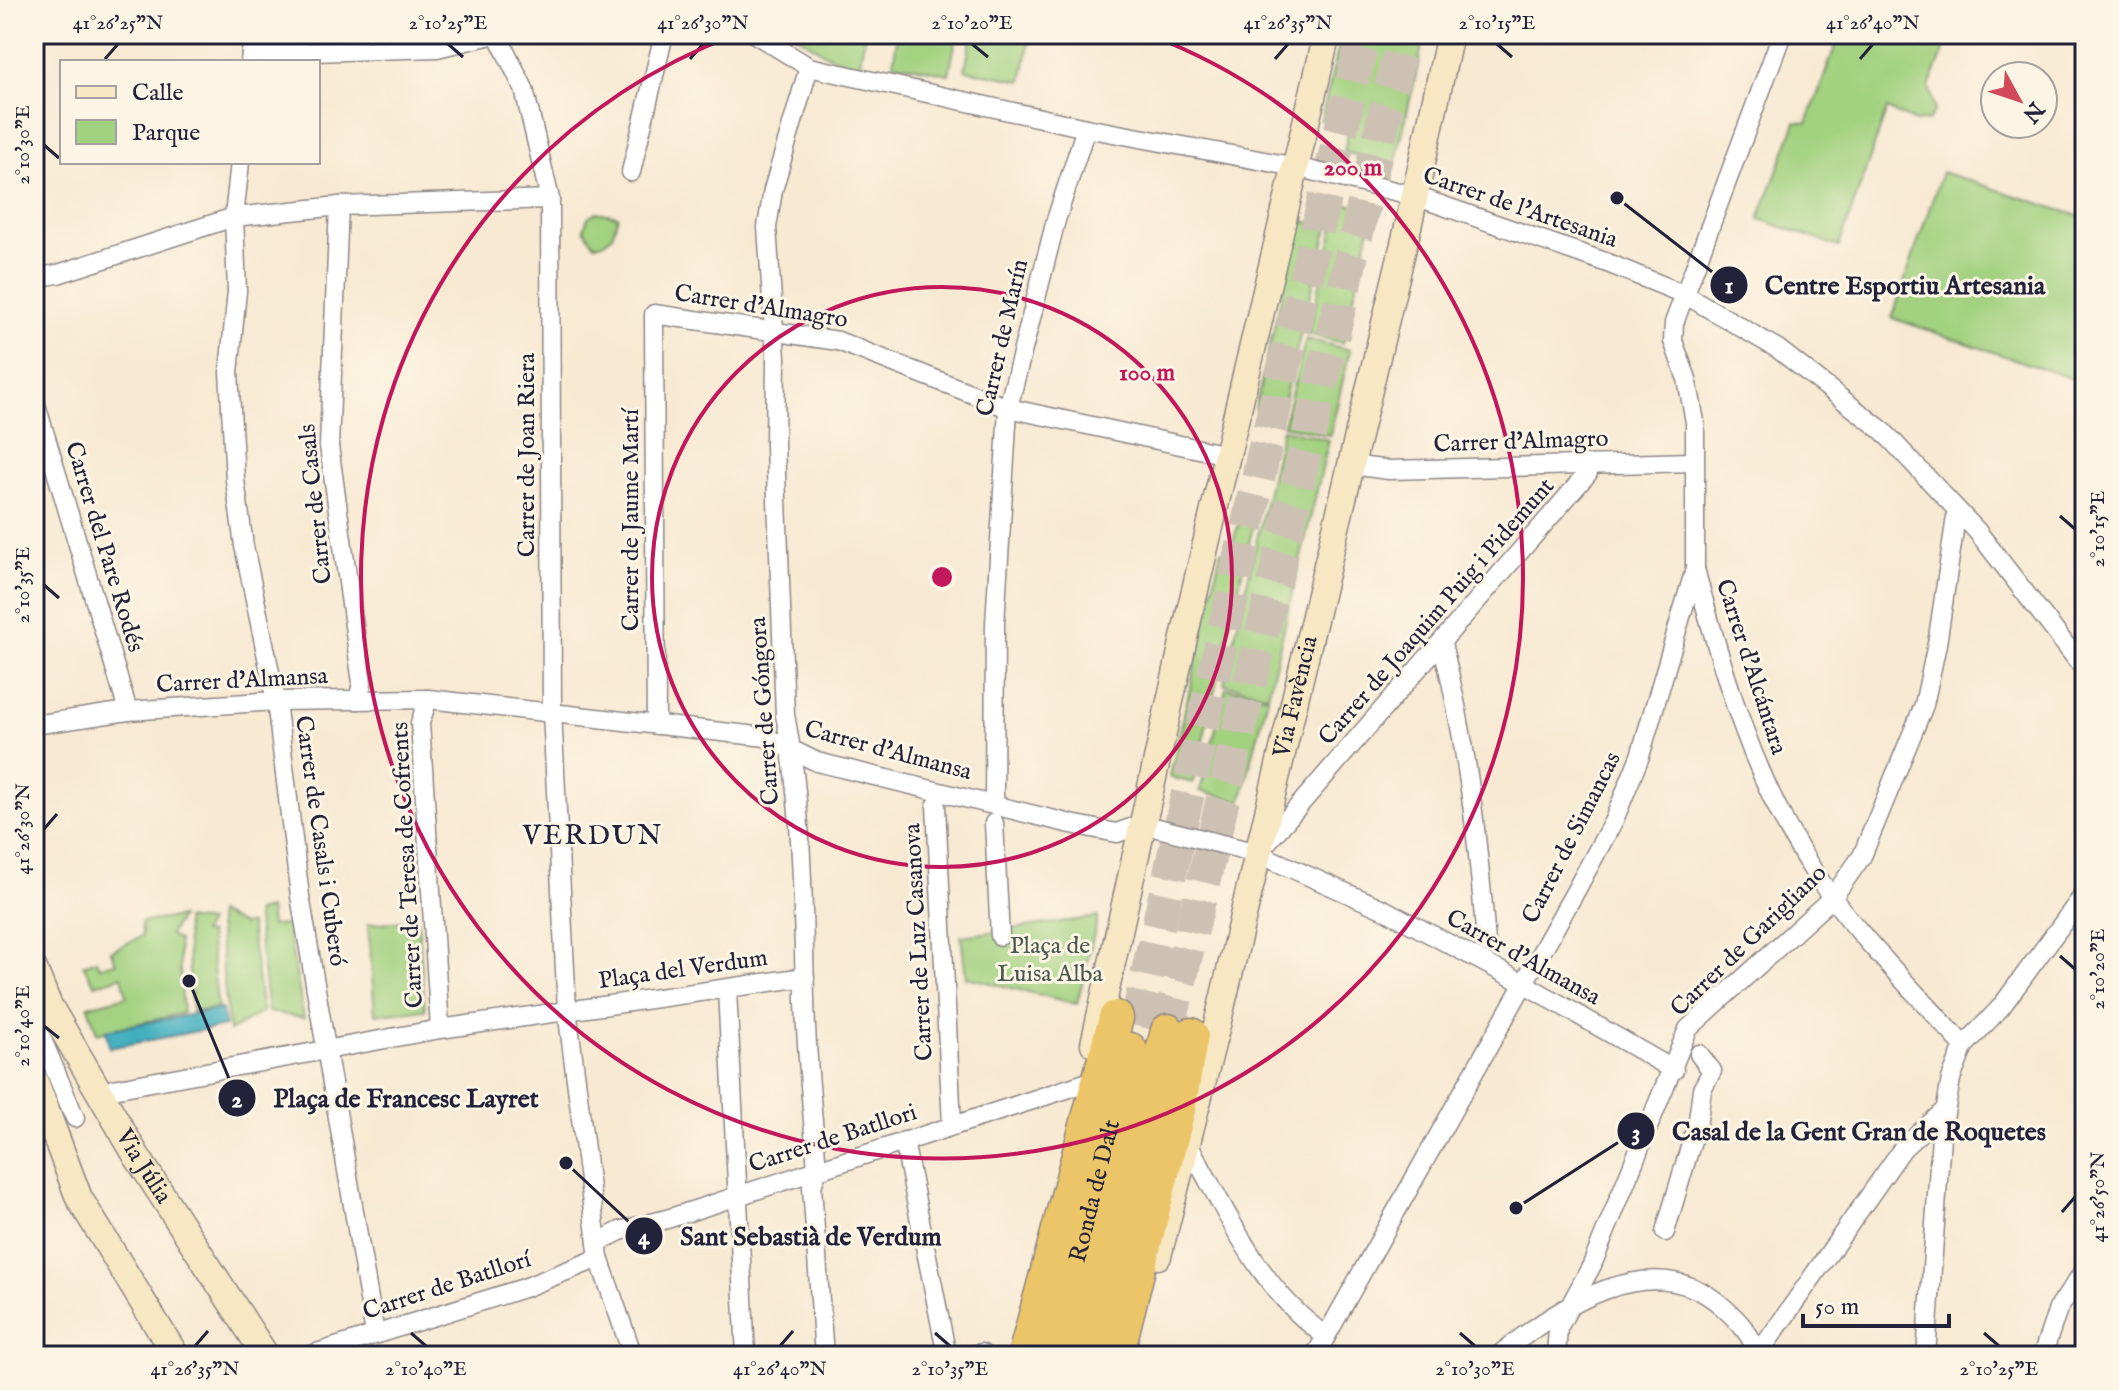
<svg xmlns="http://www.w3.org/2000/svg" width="2119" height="1390" viewBox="0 0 2119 1390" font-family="'IM FELL English',serif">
	<rect width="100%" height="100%" fill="#fcf5e5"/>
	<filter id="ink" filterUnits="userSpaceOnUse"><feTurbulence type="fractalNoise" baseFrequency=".0125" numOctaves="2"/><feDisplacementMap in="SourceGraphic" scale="16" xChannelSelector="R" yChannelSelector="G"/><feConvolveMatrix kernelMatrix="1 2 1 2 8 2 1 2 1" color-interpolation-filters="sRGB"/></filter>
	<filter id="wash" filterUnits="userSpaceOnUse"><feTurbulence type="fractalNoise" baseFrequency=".006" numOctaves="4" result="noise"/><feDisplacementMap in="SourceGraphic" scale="32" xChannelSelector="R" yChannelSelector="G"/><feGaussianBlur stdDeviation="1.8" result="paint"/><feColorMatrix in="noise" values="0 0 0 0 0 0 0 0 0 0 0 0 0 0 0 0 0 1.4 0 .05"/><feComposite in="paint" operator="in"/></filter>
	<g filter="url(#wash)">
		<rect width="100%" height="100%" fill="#f8e9d2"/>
		<g fill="#a2d17f" stroke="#627a5d" stroke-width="2">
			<polygon points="795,34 865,34 859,67 827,55"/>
			<polygon points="898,34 957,34 949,74 893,63"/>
			<polygon points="972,34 1031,34 1022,81 965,70"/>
			<polygon points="1342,34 1425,34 1395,165 1344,152 1349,127 1321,120"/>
			<polygon points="1840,34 1951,34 1929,87 1935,110 1929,120 1915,122 1887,109 1839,247 1759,219 1796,122 1807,123"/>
			<polygon points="1942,172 2085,218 2085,383 1892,318"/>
			<polygon points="1333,200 1374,211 1343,343 1308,334 1334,227 1327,225"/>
			<polygon points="597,212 618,216 612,236 601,244 594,244 584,229 588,217"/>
			<polygon points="1299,220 1328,227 1284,399 1268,407 1267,413 1255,409"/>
			<polygon points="1306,339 1350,350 1330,435 1283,425"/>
			<polygon points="1282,429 1329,440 1268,695 1224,684"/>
			<polygon points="1247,499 1259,501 1193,783 1170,777 1221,551 1229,553"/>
			<polygon points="1226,688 1268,697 1241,801 1200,791"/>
			<polygon points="269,909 271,926 287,925 304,1018 268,1012 256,912"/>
			<polygon points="217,913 242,925 250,924 261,1004 262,1012 229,1031"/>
			<polygon points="180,917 170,935 178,940 183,1013 97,1033 88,1006 127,996 122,976 95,985 83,965 96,960 99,967 116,963 111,951 142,936 141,922"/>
			<polygon points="1098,917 1077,1004 966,977 961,936"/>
			<polygon points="185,919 208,922 202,933 209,934 218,1008 192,1012"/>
			<polygon points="418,920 425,1010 375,1014 368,924"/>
		</g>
		<polygon fill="#41aebf" stroke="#32687d" stroke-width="2" points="222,1009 225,1026 109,1048 106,1030"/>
	</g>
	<g filter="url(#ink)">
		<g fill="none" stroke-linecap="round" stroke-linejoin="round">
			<g stroke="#cdc1b4" stroke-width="34" stroke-dasharray="34 17" stroke-linecap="butt">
				<polyline points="1136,1026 1262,461 1364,34"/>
				<polyline points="1168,1031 1404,34"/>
			</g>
			<defs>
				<g id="street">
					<polyline points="497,34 524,89 550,199 552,711 567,1010 599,1258 633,1356"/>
					<polyline points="755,34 809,67 1086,128 1296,167 1415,196 1605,262 1686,295 1778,349 1883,431 1977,531 2085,670"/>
					<polyline points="251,54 437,48 496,34"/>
					<polyline points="250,62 253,34"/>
					<path d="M 809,67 L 773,190 L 767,227 L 776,358 L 775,445 L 785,715 C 803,808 803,906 805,1000 C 806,1056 813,1113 817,1170 L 812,1187 L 824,1356"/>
					<polyline points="240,162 234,217 237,291 229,372 235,480 244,546 276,701 300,896 375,1334"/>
					<polyline points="631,172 664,34"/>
					<polyline points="339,206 329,446 362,683 358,700"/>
					<polyline points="34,278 58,274 234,217 339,206 550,199"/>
					<polyline points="34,398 128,711"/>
					<polyline points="1351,465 1389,470 1693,462"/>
					<path d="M 1695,569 C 1724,676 1754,782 1816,875 C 1859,938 1914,990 1964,1046"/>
					<path d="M 1442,643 C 1467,742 1478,841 1486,943"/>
					<polyline points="428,699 420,723 440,1029"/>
					<polyline points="34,725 128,711 276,701 428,699 766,737 817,762 1071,824 1117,833 1142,824 1257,853 1385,910 1523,983 1674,1070"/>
					<polyline points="656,725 654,314 838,341 1008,408 1227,455"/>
					<polyline points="994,805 995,624 1008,408 1056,220 1086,128"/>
					<polyline points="936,806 952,1125"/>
					<polyline points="994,823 1000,936"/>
					<polyline points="1262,848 1588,473"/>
					<polyline points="727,990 746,1356"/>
					<polyline points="34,1020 75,1118"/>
					<polyline points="101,1095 113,1089 440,1029 805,977"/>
					<polyline points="904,1141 947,1356"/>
					<path d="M 1188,1144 C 1227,1212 1260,1291 1326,1336"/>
					<polyline points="1665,1232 1698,1120 1702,1089 1712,1071 1699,1054"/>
					<polyline points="597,1243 620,1231 667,1219 1085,1083"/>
					<polyline points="307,1356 524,1288 599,1258"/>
					<polyline points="971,1356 981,1353 984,1356"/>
					<polyline points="1315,1356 1575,892 1614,820 1640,756 1695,569 1695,422 1687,379 1673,341 1674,323 1782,34"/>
					<path d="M 1498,1356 C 1557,1308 1652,1243 1723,1307 C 1739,1321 1752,1335 1758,1356"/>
					<polyline points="1556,1356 1558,1328 1592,1265 1688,1029 1833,897 1862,856 1924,705 1937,644 1957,510"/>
					<polyline points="1757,1356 1903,1148 1944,1111"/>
					<polyline points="1926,1356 1941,1136 1951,1079 1964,1046 2001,1007 2085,893"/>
					<polyline points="2042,1356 2058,1309 2085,1269"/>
				</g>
				<g id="secondary">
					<path id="s1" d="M 34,969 L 48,1004 L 136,1155 L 266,1356"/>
					<polyline points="1094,1044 1190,611 1327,34"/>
					<polyline points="34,1079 79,1198 176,1356"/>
					<path id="s2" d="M 1158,1256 L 1217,1025 L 1408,227 L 1450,34"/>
				</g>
				<g id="highway">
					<polyline points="1025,1356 1116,1018"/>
					<path id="s3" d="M 1054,1356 L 1130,1050"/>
					<polyline points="1086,1356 1168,1031"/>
					<polyline points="1116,1356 1178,1109 1191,1035"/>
				</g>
			</defs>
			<use href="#street" stroke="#8d8686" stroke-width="21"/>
			<use href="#secondary" stroke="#8d8686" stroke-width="29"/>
			<use href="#highway" stroke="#8d8686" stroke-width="37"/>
			<use href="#street" stroke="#fff" stroke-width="18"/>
			<use href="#secondary" stroke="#f7e8c3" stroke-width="26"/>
			<use href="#highway" stroke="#ecc569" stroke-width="34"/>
		</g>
	</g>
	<path fill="none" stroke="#22223b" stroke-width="3" d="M 448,44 L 463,57M 972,44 L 988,57M 1497,44 L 1512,57M 105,59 L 118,44M 690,59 L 703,44M 1275,59 L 1288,44M 1860,59 L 1873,44M 44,145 L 59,158M 2060,516 L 2075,529M 44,585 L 59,598M 44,829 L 57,814M 2060,956 L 2075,969M 44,1026 L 59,1038M 2062,1212 L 2075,1197M 411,1333 L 426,1346M 935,1333 L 950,1346M 1460,1333 L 1475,1346M 1984,1333 L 1999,1346M 195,1346 L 208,1331M 780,1346 L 793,1331"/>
	<g fill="none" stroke="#c2185b" stroke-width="4">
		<circle cx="942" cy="577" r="290"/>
		<path d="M1150 35A581 581 0 1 1 734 35"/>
	</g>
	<g text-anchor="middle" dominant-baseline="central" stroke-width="6" stroke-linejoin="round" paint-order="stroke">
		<g font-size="24" fill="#22223b" stroke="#fcf5e5">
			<text transform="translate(1520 208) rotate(19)">Carrer de l'Artesania</text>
			<text transform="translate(761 307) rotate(9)">Carrer d'Almagro</text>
			<text transform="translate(1003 338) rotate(-77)">Carrer de Marín</text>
			<text transform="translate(1521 442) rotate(-2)">Carrer d'Almagro</text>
			<text transform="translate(527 455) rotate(-90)">Carrer de Joan Riera</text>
			<text transform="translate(316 504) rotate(-96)">Carrer de Casals</text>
			<text transform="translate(631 520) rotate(-90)">Carrer de Jaume Martí</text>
			<text transform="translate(104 547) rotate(73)">Carrer del Pare Rodés</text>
			<text transform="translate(1437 612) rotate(-49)">Carrer de Joaquim Puig i Pidemunt</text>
			<text transform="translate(1751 667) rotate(72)">Carrer d'Alcántara</text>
			<text transform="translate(242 681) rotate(-3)">Carrer d'Almansa</text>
			<text stroke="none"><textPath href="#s2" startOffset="576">Via Favència</textPath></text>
			<text transform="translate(765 711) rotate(-94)">Carrer de Góngora</text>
			<text transform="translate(888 751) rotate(15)">Carrer d'Almansa</text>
			<text transform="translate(1572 838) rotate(-63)">Carrer de Simancas</text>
			<text transform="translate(320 841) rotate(82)">Carrer de Casals i Cuberó</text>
			<text transform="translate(408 865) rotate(-93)">Carrer de Teresa de Cofrents</text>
			<text transform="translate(1749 941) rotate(-44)">Carrer de Garigliano</text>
			<text transform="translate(919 942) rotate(-93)">Carrer de Luz Casanova</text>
			<text transform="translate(1523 958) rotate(29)">Carrer d'Almansa</text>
			<text transform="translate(683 970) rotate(-8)">Plaça del Verdum</text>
			<text transform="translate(833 1139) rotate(-18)">Carrer de Batllori</text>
			<text stroke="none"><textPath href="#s1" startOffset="226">Via Júlia</textPath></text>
			<text stroke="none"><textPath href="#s3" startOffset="170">Ronda de Dalt</textPath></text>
			<text transform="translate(447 1286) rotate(-18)">Carrer de Batllorí</text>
		</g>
		<g font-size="24" fill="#48574f" stroke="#fcf5e5">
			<text x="1050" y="946">Plaça de<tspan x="1050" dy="28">Luisa Alba</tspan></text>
		</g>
		<g font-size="28" letter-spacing="2" fill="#22223b" stroke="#fcf5e5">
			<text x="593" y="836">VERDUN</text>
		</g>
	</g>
	<circle cx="942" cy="577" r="12" fill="#c2185b" stroke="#fcf5e5" stroke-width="4"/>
	<g font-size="24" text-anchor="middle" font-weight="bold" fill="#c2185b" stroke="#fcf5e5" stroke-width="6" stroke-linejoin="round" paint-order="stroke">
		<text x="1353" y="175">200 m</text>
		<text x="1147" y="380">100 m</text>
	</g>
	<path fill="none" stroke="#22223b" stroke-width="3" d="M1617 198L1729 285M189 981L237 1098M1516 1208L1636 1131M566 1163L644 1236"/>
	<g fill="#22223b" stroke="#fcf5e5" stroke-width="3">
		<circle cx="1617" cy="198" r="8"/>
		<circle cx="189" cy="981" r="8"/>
		<circle cx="1516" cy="1208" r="8"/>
		<circle cx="566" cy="1163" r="8"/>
		<circle cx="1729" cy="285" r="20"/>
		<circle cx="237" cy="1098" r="20"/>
		<circle cx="1636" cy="1131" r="20"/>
		<circle cx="644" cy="1236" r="20"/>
	</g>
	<g font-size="24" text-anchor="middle" font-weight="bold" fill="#fff">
		<text x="1729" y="293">1</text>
		<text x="237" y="1107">2</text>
		<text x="1636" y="1140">3</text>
		<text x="644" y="1244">4</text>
	</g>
	<g font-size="26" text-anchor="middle" font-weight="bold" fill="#22223b" stroke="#fcf5e5" stroke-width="6" stroke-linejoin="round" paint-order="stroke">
		<text x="1905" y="294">Centre Esportiu Artesania</text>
		<text x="406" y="1107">Plaça de Francesc Layret</text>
		<text x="1859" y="1140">Casal de la Gent Gran de Roquetes</text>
		<text x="811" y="1245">Sant Sebastià de Verdum</text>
	</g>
	<rect width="2119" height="1390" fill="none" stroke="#fcf5e5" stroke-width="88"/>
	<rect x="60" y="60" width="260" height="104" fill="#fcf5e5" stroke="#a5a1a1" stroke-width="2"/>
	<rect x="76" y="86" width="40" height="12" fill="#f7e8c3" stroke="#a5a1a1" stroke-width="2"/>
	<text x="132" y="100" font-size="24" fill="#22223b">Calle</text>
	<rect x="76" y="120" width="40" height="24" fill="#a2d17f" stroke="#a5a1a1" stroke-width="2"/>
	<text x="132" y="140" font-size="24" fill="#22223b">Parque</text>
	<g transform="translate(2019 100) rotate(130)"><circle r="38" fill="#fcf5e5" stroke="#a5a1a1" stroke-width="2"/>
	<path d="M0-6L14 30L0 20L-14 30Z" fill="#d1495b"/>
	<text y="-12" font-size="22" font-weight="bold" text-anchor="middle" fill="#22223b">N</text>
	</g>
	<path d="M1803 1314v12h146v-12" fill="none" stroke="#22223b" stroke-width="4"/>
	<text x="1815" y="1314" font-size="24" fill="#22223b" stroke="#fcf5e5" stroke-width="6" paint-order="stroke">50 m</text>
	<rect x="44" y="44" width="2031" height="1302" fill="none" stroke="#22223b" stroke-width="3"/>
	<g font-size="20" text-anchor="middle" fill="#22223b">
		<text x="118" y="29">41°26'25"N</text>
		<text x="448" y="29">2°10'25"E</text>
		<text x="703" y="29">41°26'30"N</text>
		<text x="972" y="29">2°10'20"E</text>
		<text x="1288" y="29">41°26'35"N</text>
		<text x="1497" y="29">2°10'15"E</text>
		<text x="1873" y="29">41°26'40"N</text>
		<text transform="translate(22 145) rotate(-90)" y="7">2°10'30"E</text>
		<text transform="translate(2097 529) rotate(-90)" y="7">2°10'15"E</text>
		<text transform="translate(22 585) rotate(-90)" y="7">2°10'35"E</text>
		<text transform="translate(22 829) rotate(-90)" y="7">41°26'30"N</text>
		<text transform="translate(2097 969) rotate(-90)" y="7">2°10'20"E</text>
		<text transform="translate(22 1026) rotate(-90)" y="7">2°10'40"E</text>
		<text transform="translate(2097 1197) rotate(-90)" y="7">41°26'50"N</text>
		<text x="195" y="1375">41°26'35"N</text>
		<text x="426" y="1375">2°10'40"E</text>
		<text x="780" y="1375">41°26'40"N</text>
		<text x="950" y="1375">2°10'35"E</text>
		<text x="1475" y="1375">2°10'30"E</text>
		<text x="1999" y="1375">2°10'25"E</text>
	</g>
</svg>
